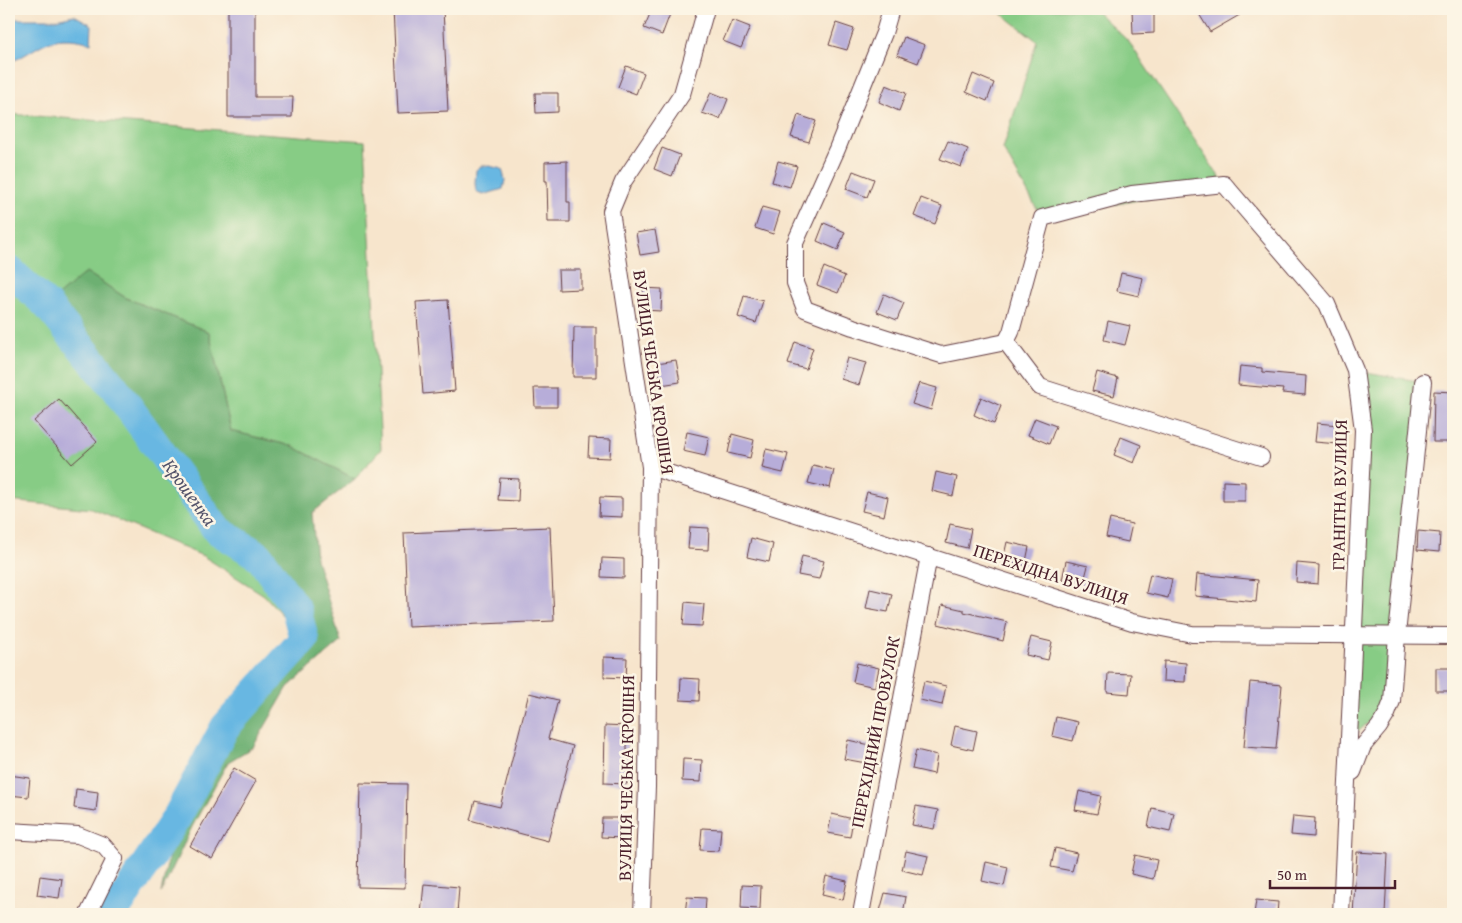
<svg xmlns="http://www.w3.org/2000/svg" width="1462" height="923" viewBox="0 0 1462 923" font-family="'Gentium Book Plus',serif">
	<rect width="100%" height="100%" fill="#fcf5e5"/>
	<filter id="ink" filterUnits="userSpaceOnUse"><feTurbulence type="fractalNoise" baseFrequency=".02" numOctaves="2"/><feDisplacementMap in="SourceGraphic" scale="10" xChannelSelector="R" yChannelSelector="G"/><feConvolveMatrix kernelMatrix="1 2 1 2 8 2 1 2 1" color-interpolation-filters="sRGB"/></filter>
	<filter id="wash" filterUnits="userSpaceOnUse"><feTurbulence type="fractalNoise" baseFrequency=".0096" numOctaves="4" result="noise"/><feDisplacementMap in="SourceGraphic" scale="20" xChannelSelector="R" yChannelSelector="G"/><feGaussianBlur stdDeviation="1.12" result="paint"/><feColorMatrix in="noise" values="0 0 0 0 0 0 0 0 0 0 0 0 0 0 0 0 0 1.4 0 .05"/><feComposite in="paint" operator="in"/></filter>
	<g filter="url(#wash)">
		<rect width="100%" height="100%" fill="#f7e5cc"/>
		<g fill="#87cc85" stroke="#687658">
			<polygon points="996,9 1094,9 1129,42 1224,184 1042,218 1003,149 1037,41"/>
			<polygon points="9,114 365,141 381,449 355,479 292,446 231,431 209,332 126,298 86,272 114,387 217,529 259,556 296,609 304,639 264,595 203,556 92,509 9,501"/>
			<polygon points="1355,370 1423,382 1392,701 1349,740 1361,497"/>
		</g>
		<polygon fill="#6db072" stroke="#5c684e" points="86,272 126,298 209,332 231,431 292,446 355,479 312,513 316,559 341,642 288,687 253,747 228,762 192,827 161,893 177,817 225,727 304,639 296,609 259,556 217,530 119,394 47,305"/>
		<g fill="#67b7e2" stroke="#586b86">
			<path d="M 74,15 L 92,25 L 91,43 C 78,39 61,37 48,42 C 34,48 23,58 9,62 L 9,24 L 15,19 L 56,19 Z"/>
			<polygon points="481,166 489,166 502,169 505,180 503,189 483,195 476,191 475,183 476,170"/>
		</g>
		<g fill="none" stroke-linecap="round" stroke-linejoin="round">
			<polyline stroke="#67b7e2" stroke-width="30" points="9,270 47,305 114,387 217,530 259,556 296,609 304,639 225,727 177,817 113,914"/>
		</g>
		<g id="blocks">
			<g fill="#b7add9">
				<polygon points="228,9 255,9 255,97 293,97 292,117 228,117"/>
				<polygon points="393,9 443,9 448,111 398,113"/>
				<polygon points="652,9 657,9 670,14 662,35 644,28"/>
				<polygon points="1132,9 1154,9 1154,33 1133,34"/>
				<polygon points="1196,9 1250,9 1210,32"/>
				<polygon points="732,20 750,27 741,48 723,41"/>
				<polygon points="836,23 854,29 847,50 829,45"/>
				<polygon points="904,37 925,45 918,63 897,55"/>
				<polygon points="626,66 644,73 636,94 618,87"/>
				<polygon points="973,74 994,83 987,101 966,92"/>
				<polygon points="886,85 906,93 899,111 879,102"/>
				<polygon points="711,92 728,99 720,119 702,113"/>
				<polygon points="535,93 558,93 558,112 536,113"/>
				<polygon points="798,115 816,121 809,142 791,137"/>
				<polygon points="948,141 968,149 961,167 940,159"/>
				<polygon points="662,148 680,155 672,176 654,169"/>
				<polygon points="567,161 567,202 570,202 570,222 548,222 547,181 545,181 545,162"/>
				<polygon points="778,161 797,166 790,187 772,182"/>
				<polygon points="853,171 874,179 867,197 846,189"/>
				<polygon points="921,198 942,206 935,224 914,216"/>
				<polygon points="762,207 780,212 773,234 755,228"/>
				<polygon points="824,223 845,232 838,250 817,241"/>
				<polygon points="655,230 659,252 640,255 636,233"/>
				<polygon points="824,267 845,276 838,293 817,285"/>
				<polygon points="558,270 581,270 581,289 559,290"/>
				<polygon points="1121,273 1143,278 1139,296 1117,291"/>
				<polygon points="643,288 662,289 661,311 642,310"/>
				<polygon points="884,294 904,303 897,320 877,312"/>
				<polygon points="744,296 763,301 756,323 738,317"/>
				<polygon points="448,300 455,391 423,394 416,302"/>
				<polygon points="1108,321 1130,326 1125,345 1104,340"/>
				<polygon points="574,327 596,327 596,377 573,377"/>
				<polygon points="795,342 813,348 806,369 788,364"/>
				<polygon points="847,358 866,363 859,385 841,379"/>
				<polygon points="676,360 680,382 661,385 657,363"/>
				<polygon points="1240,366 1262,368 1262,372 1306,376 1305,395 1282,393 1283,389 1238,385"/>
				<polygon points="1097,372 1118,378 1114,396 1092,391"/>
				<polygon points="919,383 937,388 931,410 912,404"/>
				<polygon points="534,388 557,388 557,407 535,407"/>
				<polygon points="1434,391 1453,392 1453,442 1433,442"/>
				<polygon points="981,397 1001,406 994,424 974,415"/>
				<polygon points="59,399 97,442 72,464 34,421"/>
				<polygon points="1035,418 1056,426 1049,444 1028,435"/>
				<polygon points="1317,423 1339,425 1338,444 1315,442"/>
				<polygon points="687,432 709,437 705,456 683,451"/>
				<polygon points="732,434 754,440 750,458 728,453"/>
				<polygon points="1121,437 1141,445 1134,463 1114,455"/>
				<polygon points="589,438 611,439 610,458 588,457"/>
				<polygon points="766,449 788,454 783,473 762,468"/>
				<polygon points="813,465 834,470 830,488 808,483"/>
				<polygon points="936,472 957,477 953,496 932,491"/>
				<polygon points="500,478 519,479 518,501 498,500"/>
				<polygon points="1223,481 1245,482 1245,501 1223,501"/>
				<polygon points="867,492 888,497 884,516 862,511"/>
				<polygon points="600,497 622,498 622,517 599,516"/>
				<polygon points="1110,519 1132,524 1128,542 1106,537"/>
				<polygon points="950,524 971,529 967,548 946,543"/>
				<polygon points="550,527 554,621 408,627 404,533"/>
				<polygon points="690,527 709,528 708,550 688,549"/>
				<polygon points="1418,531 1440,533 1439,552 1417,550"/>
				<polygon points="751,538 773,544 769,562 747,557"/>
				<polygon points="1007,542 1029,547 1025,566 1003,560"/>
				<polygon points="802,556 824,561 819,579 798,575"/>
				<polygon points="602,558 624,559 624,578 601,577"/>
				<polygon points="1066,561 1088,566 1083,585 1062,580"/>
				<polygon points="1297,563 1319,565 1318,584 1296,582"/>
				<polygon points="1150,574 1172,579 1168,598 1146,593"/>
				<polygon points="1197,574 1258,580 1256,602 1195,596"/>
				<polygon points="870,589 892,594 888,612 866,608"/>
				<polygon points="685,602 704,604 702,626 683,625"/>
				<polygon points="942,605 964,610 964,612 1007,622 1003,641 938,624"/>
				<polygon points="1031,637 1052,642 1048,660 1026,655"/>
				<polygon points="604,657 627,658 626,678 604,677"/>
				<polygon points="1164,661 1186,663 1185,682 1163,681"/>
				<polygon points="857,663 879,668 875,687 853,682"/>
				<rect x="1436" y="668" width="17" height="23"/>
				<polygon points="1108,673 1131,674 1129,694 1107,692"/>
				<polygon points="681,678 700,679 699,701 680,700"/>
				<polygon points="924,681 946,686 942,705 920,700"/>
				<polygon points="1250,682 1282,685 1276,749 1244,747"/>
				<polygon points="529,693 558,700 548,739 573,746 548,841 470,820 475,801 500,807"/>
				<polygon points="1056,717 1078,722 1073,741 1052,736"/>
				<polygon points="605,725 627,726 627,784 604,783"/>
				<polygon points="955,726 977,731 973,750 951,745"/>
				<polygon points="848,740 870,745 866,763 844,759"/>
				<polygon points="916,750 937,755 934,774 912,769"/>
				<polygon points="683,759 702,760 701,782 682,781"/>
				<polygon points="234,768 256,781 212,859 190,846"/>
				<polygon points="9,775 30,778 28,797 9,795"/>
				<polygon points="360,783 407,784 405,888 358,887"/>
				<polygon points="76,789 98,792 96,811 74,808"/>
				<polygon points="1079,791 1101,796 1097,814 1075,810"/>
				<polygon points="916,806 938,810 934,829 912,825"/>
				<polygon points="1152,808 1174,813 1170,832 1148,827"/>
				<polygon points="832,814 853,819 850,837 828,833"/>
				<polygon points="1293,816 1315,818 1314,837 1291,835"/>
				<polygon points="602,818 624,818 623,838 601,837"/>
				<polygon points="702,828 721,829 719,851 700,850"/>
				<polygon points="1055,848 1077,853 1072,871 1051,867"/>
				<polygon points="906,851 928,856 923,875 902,870"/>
				<polygon points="1357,852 1388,854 1385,914 1353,914"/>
				<polygon points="1135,855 1157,860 1153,879 1131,874"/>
				<polygon points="986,862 1008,867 1004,886 982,881"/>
				<polygon points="40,876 62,879 59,898 37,895"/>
				<polygon points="826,876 847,881 843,900 822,895"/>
				<polygon points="424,884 459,887 457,914 421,914"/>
				<polygon points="742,885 761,886 760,909 741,908"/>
				<polygon points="885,893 906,897 903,914 880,911"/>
				<polygon points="687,897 706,898 705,914 685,914"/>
				<polygon points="1256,900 1278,902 1277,914 1254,914"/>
			</g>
		</g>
	</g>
	<g filter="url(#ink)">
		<use href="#blocks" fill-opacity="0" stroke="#643d43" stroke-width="1"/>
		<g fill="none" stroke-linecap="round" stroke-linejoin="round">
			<defs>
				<g id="street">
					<polyline points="891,9 884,33 837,149 795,243 795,283 805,309 853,327 941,355 1006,342 1040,387 1261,457"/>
					<polyline points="1006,342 1011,332 1042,218 1132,194 1224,184 1327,304 1355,370 1363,430 1341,914"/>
					<polyline points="650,467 1132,622 1192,634 1453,636"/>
					<polyline points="1353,772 1363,746 1379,727 1387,714 1392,701 1397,635 1423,382"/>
					<polyline points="9,831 78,835 103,845 115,859 88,914"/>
					<polyline points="642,914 647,787 650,467 611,211 623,182 682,94 706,9"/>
					<polyline points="861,914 929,556"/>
				</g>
			</defs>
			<use href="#street" stroke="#643d43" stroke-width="18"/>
			<use href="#street" stroke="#fff" stroke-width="16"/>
		</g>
	</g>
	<g text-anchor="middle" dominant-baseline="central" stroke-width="5" stroke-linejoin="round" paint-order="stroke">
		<g font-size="18" fill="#4a1f2b" stroke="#fcf5e5">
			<text transform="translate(654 372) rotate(82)">ВУЛИЦЯ ЧЕСЬКА КРОШНЯ</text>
			<text transform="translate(1339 495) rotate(-89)">ГРАНІТНА ВУЛИЦЯ</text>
			<text transform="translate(1051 574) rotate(18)">ПЕРЕХІДНА ВУЛИЦЯ</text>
			<text transform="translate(875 732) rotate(-79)">ПЕРЕХІДНИЙ ПРОВУЛОК</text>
			<text transform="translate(626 778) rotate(-89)">ВУЛИЦЯ ЧЕСЬКА КРОШНЯ</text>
		</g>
		<g font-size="19" font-style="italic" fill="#54546b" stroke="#fcf5e5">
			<text transform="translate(190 492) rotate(54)">Крошенка</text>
		</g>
	</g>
	<rect width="1462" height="923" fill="none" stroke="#fcf5e5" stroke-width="30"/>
	<path d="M1270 880v8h125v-8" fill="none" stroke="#4a1f2b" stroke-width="2.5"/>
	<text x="1277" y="880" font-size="15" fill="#4a1f2b" stroke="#fcf5e5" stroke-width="4" paint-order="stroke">50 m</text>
</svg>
